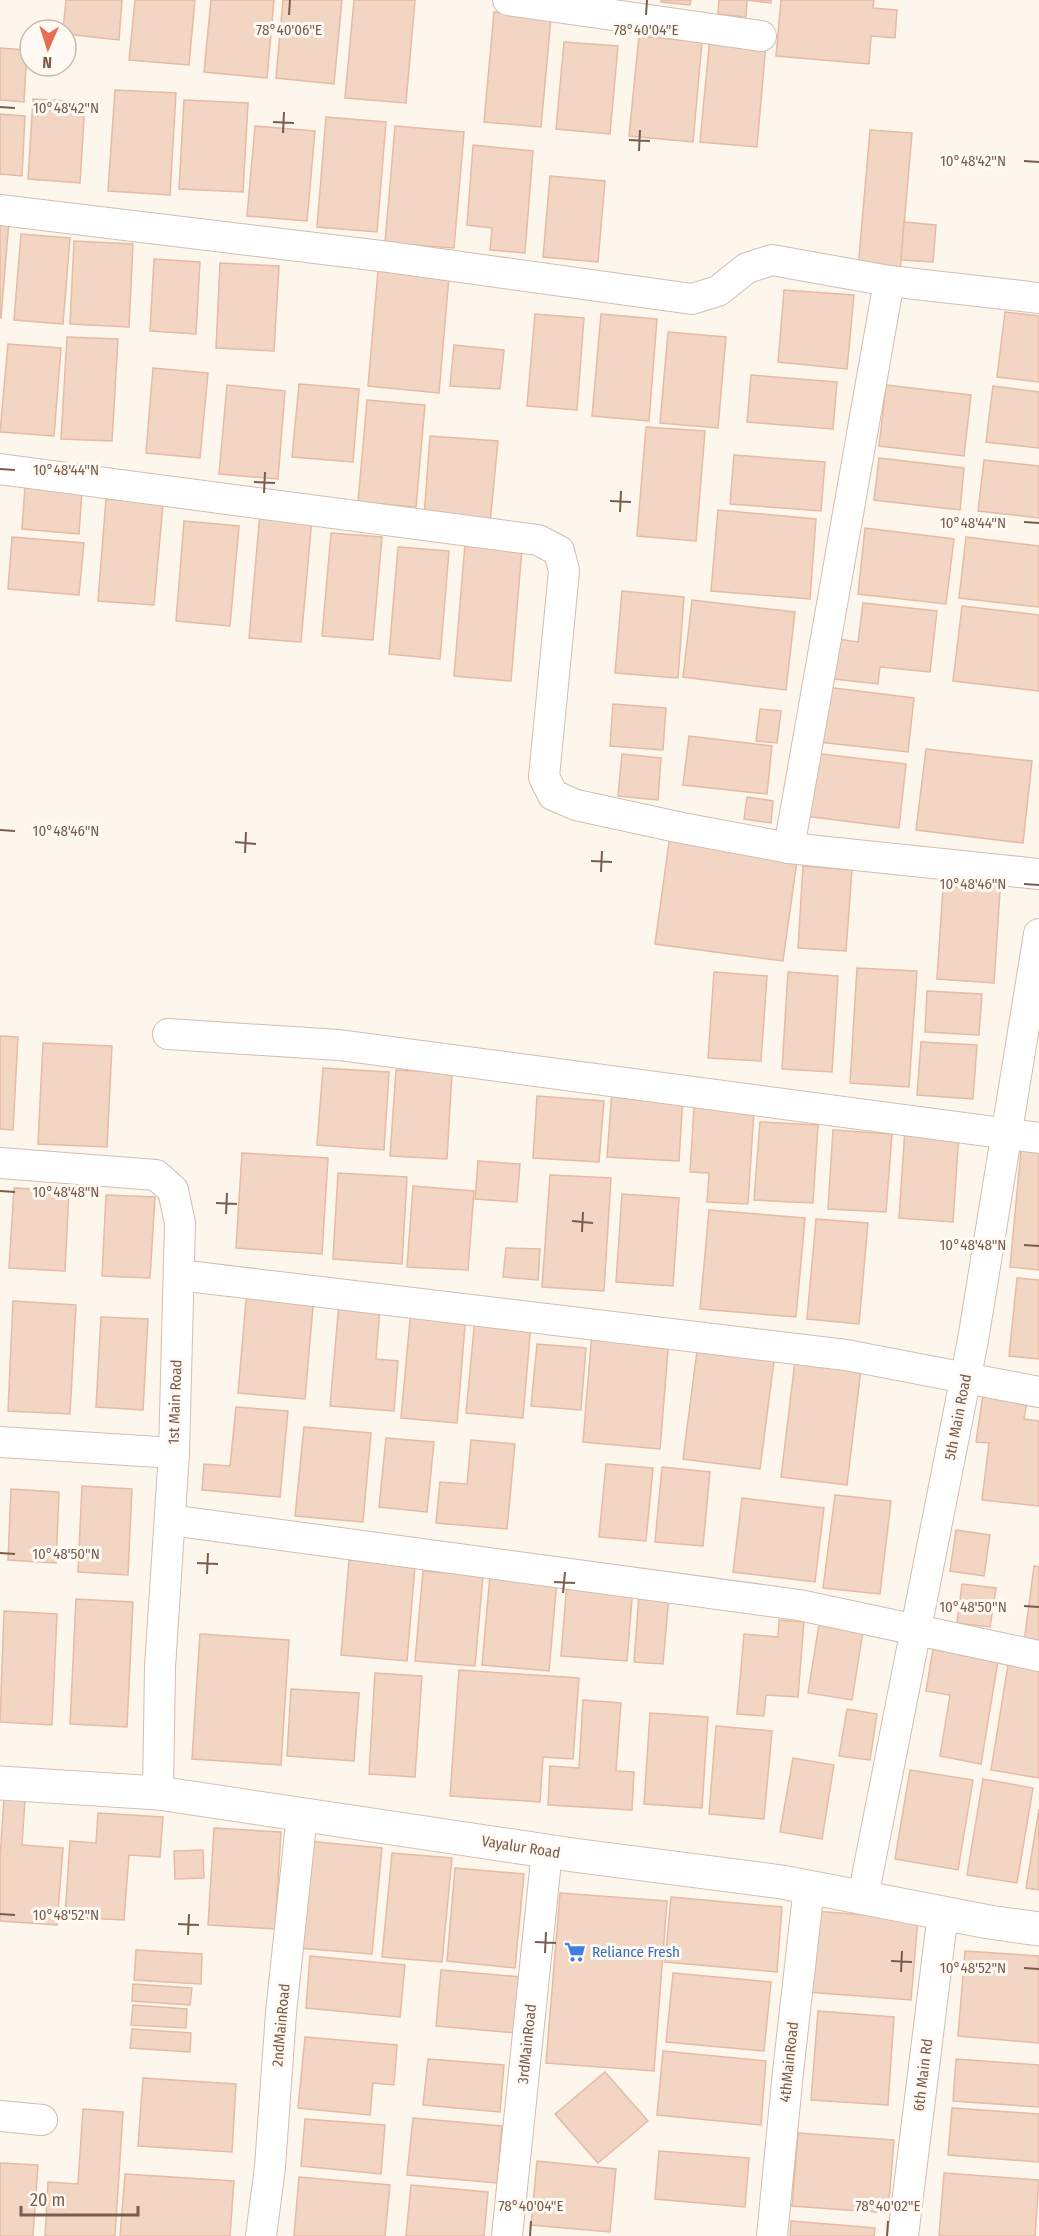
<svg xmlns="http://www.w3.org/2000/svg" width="1039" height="2236" viewBox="0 0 1039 2236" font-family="'Fira Sans Condensed',sans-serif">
	<rect width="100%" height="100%" fill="#fdf6ec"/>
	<g fill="#f3d5c3" stroke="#e6bba3" stroke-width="1.5">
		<polygon points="66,0 122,0 119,40 66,34 66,30 63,30"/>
		<polygon points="135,0 195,0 189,65 129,60"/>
		<polygon points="211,0 274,0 267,78 204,72"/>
		<polygon points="283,0 342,0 334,84 276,78"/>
		<polygon points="354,0 415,0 406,103 345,98"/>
		<polygon points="661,0 691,0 690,5 661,2"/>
		<polygon points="719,0 771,0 771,3 747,0 746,17 718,14"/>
		<polygon points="781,0 874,0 873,8 897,10 895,38 871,36 869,64 776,56"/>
		<polygon points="494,12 551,18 541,127 484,122"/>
		<polygon points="639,36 702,42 693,142 629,136"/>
		<polygon points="710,37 766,43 757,147 700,142"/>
		<polygon points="564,42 618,46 610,134 556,129"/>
		<polygon points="0,48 27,50 24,102 0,100"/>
		<polygon points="115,90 176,93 170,195 108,191"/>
		<polygon points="33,99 85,102 80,183 28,179"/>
		<polygon points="184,100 248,103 243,192 179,189"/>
		<polygon points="0,114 25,116 22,176 0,174"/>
		<polygon points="326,117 386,122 377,232 317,227"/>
		<polygon points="255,126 315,131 307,221 247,216"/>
		<polygon points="395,126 464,132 454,248 385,243"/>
		<polygon points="870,130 912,133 900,272 858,269"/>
		<polygon points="473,145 533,151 525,253 490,250 492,228 467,225"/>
		<polygon points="550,176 605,181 598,262 543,257"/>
		<polygon points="0,220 9,221 1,318 0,318"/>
		<polygon points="904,222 936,225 933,262 901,260"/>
		<polygon points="21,234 70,238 63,324 14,320"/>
		<polygon points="74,241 133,244 129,327 70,324"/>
		<polygon points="154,259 200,262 196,334 150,331"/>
		<polygon points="220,263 279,266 274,351 216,348"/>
		<polygon points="378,271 449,277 439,393 368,386"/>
		<polygon points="784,290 854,295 847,369 778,362"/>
		<polygon points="1005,312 1039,316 1039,382 997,377"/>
		<polygon points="535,314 584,318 577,410 527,406"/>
		<polygon points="601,314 657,319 649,421 592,416"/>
		<polygon points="668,332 726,337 718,428 660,423"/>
		<polygon points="67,337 118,339 112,441 61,439"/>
		<polygon points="8,344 61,348 54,436 0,432"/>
		<polygon points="454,345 504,350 500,389 450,386"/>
		<polygon points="153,368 208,373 200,458 146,453"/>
		<polygon points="751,375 837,382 833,429 747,422"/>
		<polygon points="299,384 359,389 353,462 292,457"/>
		<polygon points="227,385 285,391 278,479 219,474"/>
		<polygon points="886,385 971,395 964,456 879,446"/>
		<polygon points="993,386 1039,392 1039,448 986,442"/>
		<polygon points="367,400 425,405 416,507 358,502"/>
		<polygon points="646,427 705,431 696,541 637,536"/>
		<polygon points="430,436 498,441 490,523 424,517"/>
		<polygon points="734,455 825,462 821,511 730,504"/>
		<polygon points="879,458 964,468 960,510 874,500"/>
		<polygon points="984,460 1039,466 1039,518 978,511"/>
		<polygon points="25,486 82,490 79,534 22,529"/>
		<polygon points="106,499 163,504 154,605 98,601"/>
		<polygon points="718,510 816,519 810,599 711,591"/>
		<polygon points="260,513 312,518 301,642 249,638"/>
		<polygon points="184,521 239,526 230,626 176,621"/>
		<polygon points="865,528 954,539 946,604 858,594"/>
		<polygon points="331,533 382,537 373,640 322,636"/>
		<polygon points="12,537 84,543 79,595 8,589"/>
		<polygon points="966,537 1039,546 1039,607 959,598"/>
		<polygon points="465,544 522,548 511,681 454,676"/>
		<polygon points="398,547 449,551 440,659 389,654"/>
		<polygon points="622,591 684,597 678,678 615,673"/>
		<polygon points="692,600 795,612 786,690 683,677"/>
		<polygon points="863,603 937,611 930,672 880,667 878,684 834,679 839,639 858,642"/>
		<polygon points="962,606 1039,615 1039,691 953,681"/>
		<polygon points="826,687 914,698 908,752 819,742"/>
		<polygon points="613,704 666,708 663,750 610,746"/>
		<polygon points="760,709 781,711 777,743 756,741"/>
		<polygon points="689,736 772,746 767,794 683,785"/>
		<polygon points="926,749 1032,761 1023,843 916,830"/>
		<polygon points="813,753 906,764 899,828 805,816"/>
		<polygon points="622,754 661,758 658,800 618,796"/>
		<polygon points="747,797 773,801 771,823 744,819"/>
		<polygon points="670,835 798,853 783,961 655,944"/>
		<polygon points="803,866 852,870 846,951 798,948"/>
		<polygon points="944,873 1001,876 994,983 937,979"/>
		<polygon points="857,968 917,971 909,1087 850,1083"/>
		<polygon points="714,972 767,976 761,1061 708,1058"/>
		<polygon points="788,972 838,976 832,1072 782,1069"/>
		<polygon points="927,991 982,994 979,1035 925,1032"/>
		<polygon points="0,1036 18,1037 13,1130 0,1129"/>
		<polygon points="921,1042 977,1045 973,1099 917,1095"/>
		<polygon points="43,1043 112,1046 107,1147 38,1144"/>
		<polygon points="323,1068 389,1072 384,1150 317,1145"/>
		<polygon points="396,1070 452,1073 447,1159 390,1156"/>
		<polygon points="612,1091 683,1095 679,1161 607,1157"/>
		<polygon points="537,1096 604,1101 599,1162 533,1158"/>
		<polygon points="694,1107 754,1110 748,1204 707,1202 709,1173 690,1172"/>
		<polygon points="760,1122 818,1125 813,1203 754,1200"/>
		<polygon points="905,1129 959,1133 953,1222 899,1218"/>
		<polygon points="833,1130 892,1134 886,1212 828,1209"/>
		<polygon points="1021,1150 1039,1151 1039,1270 1010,1267"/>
		<polygon points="242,1153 328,1158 322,1254 236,1248"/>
		<polygon points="478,1161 520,1164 517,1202 475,1199"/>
		<polygon points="338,1173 407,1177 402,1264 333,1259"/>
		<polygon points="550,1175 611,1178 604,1291 542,1287"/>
		<polygon points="413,1186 474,1191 468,1270 407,1267"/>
		<polygon points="14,1188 69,1191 65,1271 9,1268"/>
		<polygon points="622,1194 679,1198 673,1286 616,1282"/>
		<polygon points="106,1195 155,1197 150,1278 102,1276"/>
		<polygon points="709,1210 805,1218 796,1317 700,1309"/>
		<polygon points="816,1219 868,1223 859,1324 807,1319"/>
		<polygon points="506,1248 540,1249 538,1280 503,1277"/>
		<polygon points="1017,1278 1039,1280 1039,1359 1009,1356"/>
		<polygon points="247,1289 314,1295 305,1399 238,1393"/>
		<polygon points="13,1301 76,1305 70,1414 8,1411"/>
		<polygon points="339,1303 380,1307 376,1359 398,1361 394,1411 330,1406"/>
		<polygon points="411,1309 466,1314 457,1423 401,1418"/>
		<polygon points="101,1317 148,1319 143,1410 96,1407"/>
		<polygon points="475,1318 531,1323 523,1418 466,1413"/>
		<polygon points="592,1332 669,1339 660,1449 583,1442"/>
		<polygon points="537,1344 586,1348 581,1410 531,1406"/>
		<polygon points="697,1351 774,1361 760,1469 683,1459"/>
		<polygon points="795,1361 861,1369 847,1485 781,1477"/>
		<polygon points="983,1394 1027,1401 1024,1419 1039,1421 1039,1506 982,1500 989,1443 976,1442"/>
		<polygon points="236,1407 288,1411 280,1497 202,1490 204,1464 230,1466"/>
		<polygon points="304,1427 371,1433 363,1522 295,1516"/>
		<polygon points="386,1438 434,1442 427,1512 379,1507"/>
		<polygon points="471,1440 515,1444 507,1529 436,1523 440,1482 467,1484"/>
		<polygon points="606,1464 653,1468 646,1541 599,1537"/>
		<polygon points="662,1467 710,1472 703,1546 655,1542"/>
		<polygon points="82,1486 132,1489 128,1575 78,1572"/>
		<polygon points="11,1489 59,1492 56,1563 8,1560"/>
		<polygon points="835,1495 891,1501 880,1594 823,1588"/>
		<polygon points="742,1498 824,1508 815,1582 733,1572"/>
		<polygon points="956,1530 990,1535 984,1576 950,1571"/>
		<polygon points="349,1560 415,1566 407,1661 341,1655"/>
		<polygon points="1034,1566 1039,1567 1039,1652 1023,1650"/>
		<polygon points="423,1571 483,1576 475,1666 415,1661"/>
		<polygon points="490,1575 557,1581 549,1671 482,1665"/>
		<polygon points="567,1582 633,1587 627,1661 561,1656"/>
		<polygon points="962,1584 996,1588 990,1627 957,1623"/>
		<polygon points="639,1594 669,1596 663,1664 634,1662"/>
		<polygon points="76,1599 133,1602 127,1727 70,1724"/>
		<polygon points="4,1611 57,1614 52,1725 0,1722"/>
		<polygon points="820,1618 864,1625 852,1700 808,1693"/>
		<polygon points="779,1620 804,1622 798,1697 766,1695 764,1716 737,1714 744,1634 778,1637"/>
		<polygon points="200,1634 289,1640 281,1765 192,1759"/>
		<polygon points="934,1643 998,1661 981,1764 940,1756 950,1695 926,1691"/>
		<polygon points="1008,1665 1039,1670 1039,1778 991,1770"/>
		<polygon points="459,1670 579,1678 573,1759 543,1757 540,1802 450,1796"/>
		<polygon points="375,1673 422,1676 415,1777 369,1774"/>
		<polygon points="291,1689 359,1693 354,1761 287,1756"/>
		<polygon points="583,1700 621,1703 616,1771 634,1772 632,1810 548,1805 550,1766 579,1768"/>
		<polygon points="847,1709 877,1714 870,1760 839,1756"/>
		<polygon points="650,1713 708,1717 702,1808 644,1804"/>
		<polygon points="716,1726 772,1731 764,1819 709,1814"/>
		<polygon points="793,1758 834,1765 822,1839 780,1832"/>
		<polygon points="910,1770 973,1780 958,1870 895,1859"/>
		<polygon points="983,1779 1033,1788 1017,1883 967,1875"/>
		<polygon points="4,1798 25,1799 22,1845 63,1848 57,1925 0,1921 0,1859"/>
		<polygon points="1039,1809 1039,1890 1026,1888"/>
		<polygon points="98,1813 163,1817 160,1857 129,1855 124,1920 65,1917 70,1841 96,1843"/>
		<polygon points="214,1828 281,1832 275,1929 208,1925"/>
		<polygon points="306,1841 382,1848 372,1954 297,1948"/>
		<polygon points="203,1850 204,1878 175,1879 174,1851"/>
		<polygon points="392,1853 452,1858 442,1962 382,1957"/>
		<polygon points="455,1868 524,1874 515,1968 447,1961"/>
		<polygon points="560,1893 667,1901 654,2071 546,2063"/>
		<polygon points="671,1897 782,1907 777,1972 665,1962"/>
		<polygon points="814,1911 918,1919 911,2000 807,1992"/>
		<polygon points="136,1950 202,1954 201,1984 134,1980"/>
		<polygon points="965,1951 1039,1956 1039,2043 958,2036"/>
		<polygon points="310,1956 405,1965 400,2017 306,2008"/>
		<polygon points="441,1970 521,1977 516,2033 436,2026"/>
		<polygon points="673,1973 771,1982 764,2051 666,2042"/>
		<polygon points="133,1984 192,1988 190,2005 132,2001"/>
		<polygon points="133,2005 187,2009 186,2028 131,2025"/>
		<polygon points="818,2011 894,2017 888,2105 811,2100"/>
		<polygon points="132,2029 191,2033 190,2052 130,2048"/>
		<polygon points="305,2037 397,2045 394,2085 373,2083 370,2115 298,2108"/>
		<polygon points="663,2051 766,2061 761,2125 657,2115"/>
		<polygon points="428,2059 504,2065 500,2112 423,2105"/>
		<polygon points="956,2059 1039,2065 1039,2107 953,2101"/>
		<polygon points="605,2072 648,2121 598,2163 555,2114"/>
		<polygon points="143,2078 236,2084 232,2152 138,2146"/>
		<polygon points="952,2108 1039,2114 1039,2162 948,2155"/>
		<polygon points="83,2109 123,2112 115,2236 45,2236 48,2182 78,2184"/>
		<polygon points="413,2118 502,2126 497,2183 407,2175"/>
		<polygon points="305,2119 385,2125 381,2174 301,2166"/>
		<polygon points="798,2133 894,2140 888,2213 792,2206"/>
		<polygon points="659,2151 749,2158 745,2207 655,2199"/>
		<polygon points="537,2161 616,2169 610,2232 531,2225"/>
		<polygon points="0,2163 38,2165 33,2236 0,2236"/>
		<polygon points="944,2173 1039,2180 1035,2236 939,2236"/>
		<polygon points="125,2174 234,2181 230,2236 120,2236"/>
		<polygon points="299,2177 390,2185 385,2236 294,2236"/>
		<polygon points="411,2185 488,2192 484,2236 406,2236"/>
		<polygon points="791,2221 875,2228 874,2236 790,2236"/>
	</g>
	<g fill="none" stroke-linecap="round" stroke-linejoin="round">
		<defs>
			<g id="street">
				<polyline points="508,0 761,36"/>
				<polyline points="0,210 389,257 692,299 718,291 747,268 772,260 889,281"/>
				<polyline points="1039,298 889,281 789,848 1039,874"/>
				<polyline points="0,469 538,540 559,551 564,571 544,777 553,795 576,805 682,828 789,848"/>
				<polyline points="168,1034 339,1045 1039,1138"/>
				<polyline points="0,1163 156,1175 173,1190 180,1223 174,1453 160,1667 158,1793"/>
				<polyline points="179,1275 846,1355 1039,1392"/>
				<polyline points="0,1442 174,1453"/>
				<polyline points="170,1520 799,1605 1039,1656"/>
				<polyline points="863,1897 973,1340 1039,934"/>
				<polyline points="0,2116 42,2120"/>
				<polyline points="261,2236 270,2167 281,2013 302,1814"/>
				<polyline points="507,2236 547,1851"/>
				<polyline points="772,2236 788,2072 809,1887"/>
				<polyline points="903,2236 943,1913"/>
			</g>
			<polyline id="secondary" points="0,1783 158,1793 573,1855 782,1882 989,1922 1039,1929"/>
		</defs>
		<use href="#street" stroke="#d1beb0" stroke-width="32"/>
		<use href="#secondary" stroke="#d6c0b0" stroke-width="35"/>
		<use href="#street" stroke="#fff" stroke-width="30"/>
		<use href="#secondary" stroke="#fff" stroke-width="33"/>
	</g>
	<path fill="none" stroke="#7a5c4d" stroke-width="2" d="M 289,15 L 290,0M 646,15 L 647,0M 0,107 L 15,108M 273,122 L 294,123M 283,133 L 284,112M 629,140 L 650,141M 639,151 L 640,130M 1024,161 L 1039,162M 0,469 L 15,470M 254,482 L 275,483M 264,493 L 265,472M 610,501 L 631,502M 620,512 L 621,491M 1024,522 L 1039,523M 0,830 L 15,831M 235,842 L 256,844M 245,853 L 246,832M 591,861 L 612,862M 601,872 L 602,851M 1024,884 L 1039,885M 0,1191 L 15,1192M 216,1203 L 237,1204M 226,1214 L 227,1193M 572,1221 L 593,1223M 582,1232 L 583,1212M 1024,1245 L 1039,1246M 0,1553 L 15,1554M 197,1563 L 218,1564M 207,1574 L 208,1553M 554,1582 L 575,1583M 563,1593 L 565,1572M 1024,1606 L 1039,1607M 0,1914 L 15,1915M 178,1924 L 199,1925M 188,1935 L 189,1914M 535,1942 L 556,1943M 545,1953 L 546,1932M 891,1961 L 912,1962M 1024,1968 L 1039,1969M 901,1972 L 902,1951M 530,2236 L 531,2221M 887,2236 L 888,2221"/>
	<defs>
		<symbol id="supermarket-bare" viewBox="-9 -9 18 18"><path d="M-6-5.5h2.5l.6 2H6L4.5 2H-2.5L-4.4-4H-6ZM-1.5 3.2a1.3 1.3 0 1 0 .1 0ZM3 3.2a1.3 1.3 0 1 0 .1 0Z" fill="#3f7fe0" stroke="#fffaf3" stroke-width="2.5" paint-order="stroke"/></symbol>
	</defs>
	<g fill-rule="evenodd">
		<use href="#supermarket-bare" x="560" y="1937" width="30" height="30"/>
	</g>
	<g text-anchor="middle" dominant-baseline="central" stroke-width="6" stroke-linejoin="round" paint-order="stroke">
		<g font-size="15" fill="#7a5c4d" stroke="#fffaf3">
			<text transform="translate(175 1402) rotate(-88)">1st Main Road</text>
			<text transform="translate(958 1417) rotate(-79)">5th Main Road</text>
			<text transform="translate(521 1847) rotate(9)">Vayalur Road</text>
			<text transform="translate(281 2025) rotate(-85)">2ndMainRoad</text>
			<text transform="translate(527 2044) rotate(-84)">3rdMainRoad</text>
			<text transform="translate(789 2062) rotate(-84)">4thMainRoad</text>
			<text transform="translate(923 2075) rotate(-83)">6th Main Rd</text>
		</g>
		<g font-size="15" fill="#366cbe" stroke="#fffaf3" text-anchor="start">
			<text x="592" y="1952">Reliance Fresh</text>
		</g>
	</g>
	<g font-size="15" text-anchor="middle" fill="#7a5c4d" stroke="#fffaf3" stroke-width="6" stroke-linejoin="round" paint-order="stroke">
		<text x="289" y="35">78°40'06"E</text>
		<text x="646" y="35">78°40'04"E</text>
		<text x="66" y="113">10°48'42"N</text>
		<text x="973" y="166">10°48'42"N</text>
		<text x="66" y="475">10°48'44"N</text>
		<text x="973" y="528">10°48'44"N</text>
		<text x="66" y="836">10°48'46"N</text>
		<text x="973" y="889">10°48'46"N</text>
		<text x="66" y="1197">10°48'48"N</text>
		<text x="973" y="1250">10°48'48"N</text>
		<text x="66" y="1559">10°48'50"N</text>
		<text x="973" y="1612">10°48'50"N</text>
		<text x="66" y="1920">10°48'52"N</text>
		<text x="973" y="1973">10°48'52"N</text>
		<text x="531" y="2211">78°40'04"E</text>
		<text x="888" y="2211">78°40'02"E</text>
	</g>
	<g transform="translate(48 48) rotate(183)"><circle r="28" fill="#fffaf3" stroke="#cabbb1" stroke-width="1.5"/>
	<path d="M0-4.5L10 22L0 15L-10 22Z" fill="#e76f51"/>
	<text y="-9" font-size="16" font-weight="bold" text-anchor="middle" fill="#7a5c4d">N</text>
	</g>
	<path d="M21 2206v9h117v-9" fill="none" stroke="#7a5c4d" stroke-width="3"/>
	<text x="30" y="2206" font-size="18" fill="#7a5c4d" stroke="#fffaf3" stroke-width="4.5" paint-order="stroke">20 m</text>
</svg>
